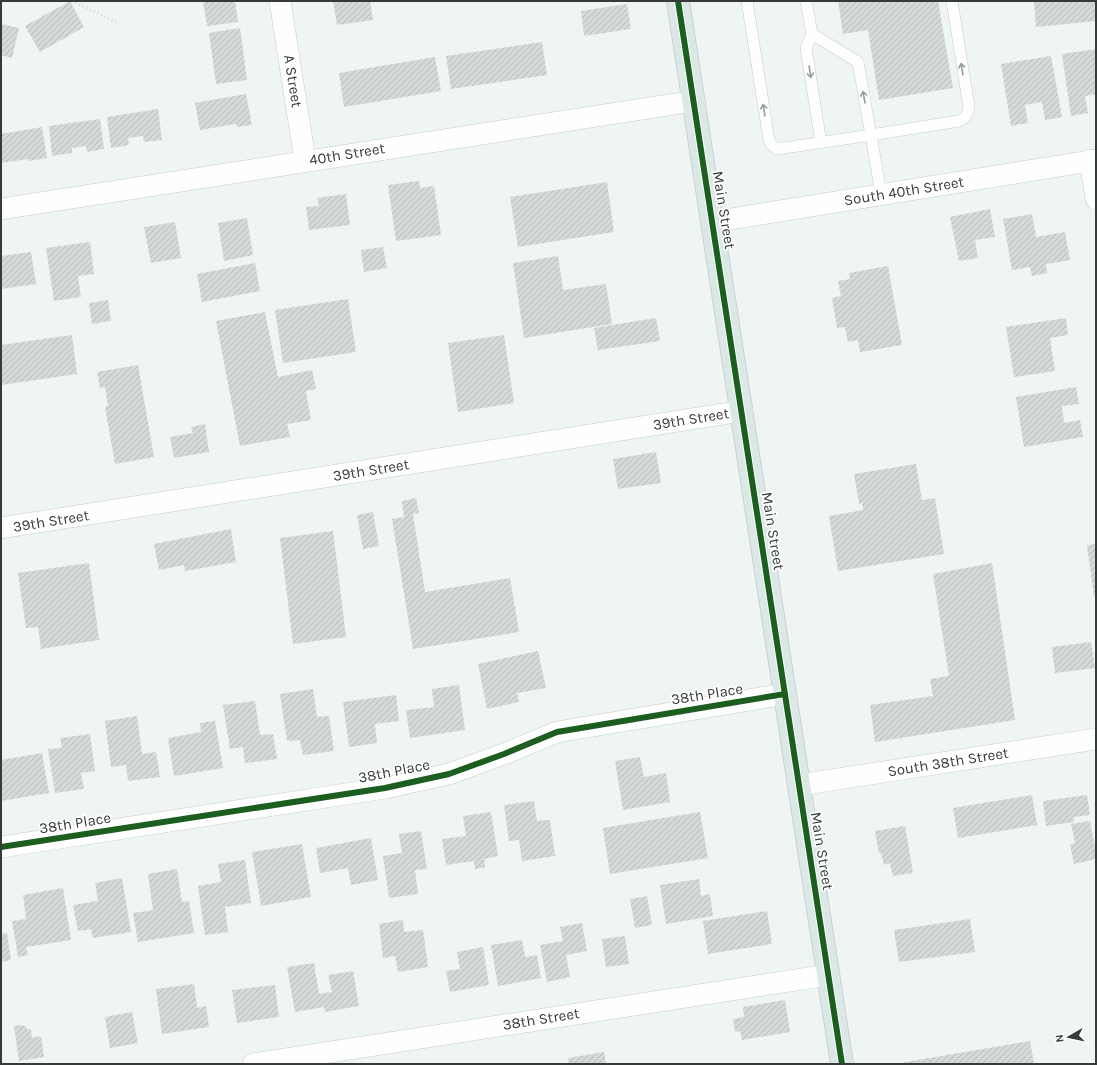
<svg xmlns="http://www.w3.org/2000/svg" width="1097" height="1065" viewBox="0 0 1097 1065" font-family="Karla,sans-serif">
	<defs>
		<pattern id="building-hatch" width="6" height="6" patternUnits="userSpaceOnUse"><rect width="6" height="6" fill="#d5dad9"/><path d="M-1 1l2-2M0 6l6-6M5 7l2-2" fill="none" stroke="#b7bcbb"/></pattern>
	</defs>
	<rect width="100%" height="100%" fill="#eff5f3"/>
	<g fill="url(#building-hatch)">
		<polygon points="70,1 84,27 40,52 25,26"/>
		<polygon points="203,1 235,1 238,22 207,26"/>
		<polygon points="333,1 370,1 373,20 337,25"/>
		<polygon points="838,1 938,1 953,88 879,100 868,30 843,34"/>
		<polygon points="1034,1 1096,1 1096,21 1036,27"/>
		<polygon points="627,4 631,29 584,36 581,11"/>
		<polygon points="1,24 19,28 12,58 1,55"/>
		<polygon points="240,28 247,80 216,84 209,33"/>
		<polygon points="542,42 547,75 451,89 446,56"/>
		<polygon points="1096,49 1096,94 1085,96 1088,113 1071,116 1062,54"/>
		<polygon points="1051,56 1062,117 1045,120 1042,102 1025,105 1028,123 1011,126 1001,64"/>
		<polygon points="435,57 441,91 344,107 339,73"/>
		<polygon points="246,94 252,125 237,127 236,124 200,130 195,103"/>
		<polygon points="158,109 162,140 144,142 143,136 128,138 129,145 111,148 107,117"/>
		<polygon points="100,119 104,149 87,152 86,146 72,148 72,153 52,156 49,126"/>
		<polygon points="42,127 47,158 28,161 28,159 1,163 1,134"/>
		<polygon points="419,181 420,188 434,186 441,235 396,241 388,185"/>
		<polygon points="607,182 614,232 518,247 510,197"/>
		<polygon points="346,194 350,225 309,230 306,207 319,206 317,198"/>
		<polygon points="990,209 995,237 975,240 978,258 959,261 950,217"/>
		<polygon points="1032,214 1036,237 1065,232 1070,260 1046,264 1047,273 1032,276 1030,267 1012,270 1003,219"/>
		<polygon points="247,218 253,255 224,261 218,223"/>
		<polygon points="175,222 181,258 151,263 144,227"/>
		<polygon points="90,242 94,274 78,276 81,297 54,301 46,248"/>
		<polygon points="383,247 387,268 364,272 361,250"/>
		<polygon points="31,252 36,284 1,289 1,256"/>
		<polygon points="558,256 563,290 606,284 612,324 524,338 513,263"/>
		<polygon points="255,263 260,291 202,302 197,274"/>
		<polygon points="888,266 902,345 860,352 858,340 848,342 845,327 837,328 832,298 841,296 838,281 850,279 849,273"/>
		<polygon points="348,299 356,352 283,363 275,310"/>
		<polygon points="108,300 111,321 92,324 89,303"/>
		<polygon points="265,312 278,377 312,370 316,389 306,391 311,420 287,424 290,437 240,446 216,321"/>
		<polygon points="656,318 660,341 598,350 594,328"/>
		<polygon points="1066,318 1068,335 1050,338 1055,371 1014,377 1006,327"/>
		<polygon points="72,335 77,374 1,385 1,345"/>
		<polygon points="504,335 514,403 458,412 448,343"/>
		<polygon points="138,365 154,457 115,464 105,407 108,406 105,387 100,388 97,372"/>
		<polygon points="1076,387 1079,404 1062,406 1064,423 1080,420 1083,437 1024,447 1016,397"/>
		<polygon points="205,424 209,452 174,458 170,437 193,433 191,427"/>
		<polygon points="656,452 661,483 618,489 613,459"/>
		<polygon points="916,464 922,500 935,498 944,554 838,571 829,516 863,510 862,503 859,504 854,474"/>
		<polygon points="416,498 419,513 413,514 425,592 510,578 519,632 413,649 392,519 404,517 402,501"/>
		<polygon points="373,512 379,546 363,549 357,515"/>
		<polygon points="231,529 236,562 185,571 184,565 159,570 154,544"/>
		<polygon points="333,531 346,637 293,644 280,538"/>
		<polygon points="1096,544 1096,596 1094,596 1087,545"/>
		<polygon points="89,563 99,640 41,649 38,627 26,628 18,573"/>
		<polygon points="992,563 1015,720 875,742 870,705 933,696 930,679 949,676 933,574"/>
		<polygon points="1091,642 1095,668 1055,673 1052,647"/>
		<polygon points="538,651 546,688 517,693 519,702 487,709 478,664"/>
		<polygon points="459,685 465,730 410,738 406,710 434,707 432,689"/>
		<polygon points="313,689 317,717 329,716 334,751 303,755 300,740 287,741 280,694"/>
		<polygon points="396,695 399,721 375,724 377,743 349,747 343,702"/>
		<polygon points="255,701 260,735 273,734 277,759 245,763 243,747 230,749 223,705"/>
		<polygon points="137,716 142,754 156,752 160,777 128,781 126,765 111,767 105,721"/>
		<polygon points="215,721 223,768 174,776 168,738 201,732 200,723"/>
		<polygon points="90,734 95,771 81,773 84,789 55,793 48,749 62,748 60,738"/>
		<polygon points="42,753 49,793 1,801 1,760"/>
		<polygon points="640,757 644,777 666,773 670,802 623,810 615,761"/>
		<polygon points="1032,795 1037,825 958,838 953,808"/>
		<polygon points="1087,795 1090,815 1073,817 1074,822 1046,826 1043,801"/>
		<polygon points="534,801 537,821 550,820 555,856 522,861 519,840 509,841 504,805"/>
		<polygon points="491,812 498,856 484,859 485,867 475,869 474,861 446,865 442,839 466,836 463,816"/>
		<polygon points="700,812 708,858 610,874 603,828"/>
		<polygon points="1090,821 1096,852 1096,859 1074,864 1070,844 1075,843 1071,824"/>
		<polygon points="905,826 913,873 893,876 890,863 884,865 881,853 879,853 875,831"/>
		<polygon points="421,831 427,869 415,870 418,894 389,898 383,856 402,853 399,834"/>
		<polygon points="371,838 378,880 351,885 348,868 320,873 316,848"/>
		<polygon points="302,844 311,897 261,906 252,852"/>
		<polygon points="245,860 251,903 225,907 228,932 205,935 198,886 221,882 218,864"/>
		<polygon points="177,869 182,902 189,901 194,933 138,942 133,913 153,910 148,874"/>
		<polygon points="122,878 131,932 93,938 91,929 78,931 73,905 98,901 95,883"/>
		<polygon points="699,879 701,896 710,894 713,916 666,924 660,885"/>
		<polygon points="63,888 71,940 26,947 28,955 18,957 12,921 26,919 23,895"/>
		<polygon points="647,896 652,925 635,928 630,899"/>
		<polygon points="767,911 772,944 708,954 703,921"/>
		<polygon points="970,919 975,952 899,962 894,930"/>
		<polygon points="403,920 404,932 423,930 428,967 398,972 395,956 383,958 379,924"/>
		<polygon points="582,923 587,951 566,955 570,977 547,982 540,945 563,941 560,927"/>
		<polygon points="7,933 11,960 1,962 1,934"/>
		<polygon points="625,936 629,964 606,967 602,939"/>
		<polygon points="522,940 525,957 537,955 541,978 498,986 491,945"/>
		<polygon points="483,947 489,985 450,992 446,971 460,969 457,952"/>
		<polygon points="314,963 319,994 332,992 328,975 353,971 359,1006 325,1012 324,1007 295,1012 287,967"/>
		<polygon points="194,984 197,1008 206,1006 209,1027 162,1034 156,989"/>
		<polygon points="275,985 279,1017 237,1023 232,990"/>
		<polygon points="785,1000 790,1032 742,1040 740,1031 735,1032 733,1019 744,1017 743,1007"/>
		<polygon points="132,1012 138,1043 110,1048 105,1017"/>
		<polygon points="23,1025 23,1026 26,1026 26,1029 31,1029 32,1038 41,1036 44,1057 19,1061 14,1026"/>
		<polygon points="1030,1041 1034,1064 900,1064 900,1063"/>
		<polygon points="604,1052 606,1064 569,1064 568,1058"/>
	</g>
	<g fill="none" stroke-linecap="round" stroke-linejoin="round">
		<defs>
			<g id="lane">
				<polyline points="747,1 769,140 771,144 777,149 871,135 858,62 812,34"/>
				<polyline points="806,1 812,34 806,48 821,143"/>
				<path d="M 881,194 L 871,135 L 959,121 C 966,118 968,114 969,107 L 952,1"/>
			</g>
			<g id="street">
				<polyline points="280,1 305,160"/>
				<polyline points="1090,160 1096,199"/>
				<polyline points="1,209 694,101"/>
				<polyline points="712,222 1096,160"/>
				<polyline points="1,528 742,411"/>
				<polyline points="799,785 1096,739"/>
				<polyline points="1,847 385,788 449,774 504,754 557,732 785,694"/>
				<polyline points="253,1064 828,975"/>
			</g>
			<polyline id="primary" points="678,1 842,1064"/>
		</defs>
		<use href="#lane" stroke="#c7ccca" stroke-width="12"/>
		<use href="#street" stroke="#c7ccca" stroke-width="22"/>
		<use href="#primary" stroke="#cdd0d0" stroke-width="24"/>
		<polyline stroke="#d3d5d4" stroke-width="2.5" stroke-dasharray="1 3" stroke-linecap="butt" points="72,1 116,22"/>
		<use href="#lane" stroke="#fdfefd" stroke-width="11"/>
		<use href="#street" stroke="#fdfefd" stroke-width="21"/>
		<use href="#primary" stroke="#dbe9e6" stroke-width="22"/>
		<defs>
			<g id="cycleway">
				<polyline points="678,1 842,1064"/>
				<polyline points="1,847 385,788 449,774 504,754 557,732 785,694"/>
			</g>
		</defs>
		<use href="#cycleway" stroke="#fff" stroke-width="8"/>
		<use href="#cycleway" stroke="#1b5e20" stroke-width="6"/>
	</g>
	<defs><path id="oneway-shaft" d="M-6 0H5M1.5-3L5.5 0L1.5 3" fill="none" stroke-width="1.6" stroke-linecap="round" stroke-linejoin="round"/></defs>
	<g stroke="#9a9c9b">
		<use href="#oneway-shaft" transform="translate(962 69) rotate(-99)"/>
		<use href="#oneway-shaft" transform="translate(810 72) rotate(81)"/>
		<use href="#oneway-shaft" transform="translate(864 97) rotate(-100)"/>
		<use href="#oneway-shaft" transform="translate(764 110) rotate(-99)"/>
	</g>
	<g text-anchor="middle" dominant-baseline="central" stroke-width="3.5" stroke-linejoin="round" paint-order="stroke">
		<g font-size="15" fill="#363a39" stroke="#fff">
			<text transform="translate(293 81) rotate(81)">A Street</text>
			<text transform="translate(347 154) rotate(-9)">40th Street</text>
			<text transform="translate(904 191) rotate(-9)">South 40th Street</text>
			<text transform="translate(724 210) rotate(81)">Main Street</text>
			<text transform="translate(691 419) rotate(-9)">39th Street</text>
			<text transform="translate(371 470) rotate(-9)">39th Street</text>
			<text transform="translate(51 521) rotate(-9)">39th Street</text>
			<text transform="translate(773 531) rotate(81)">Main Street</text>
			<text transform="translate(707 694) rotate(-9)">38th Place</text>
			<text transform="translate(948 762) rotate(-9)">South 38th Street</text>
			<text transform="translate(394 771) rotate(-11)">38th Place</text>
			<text transform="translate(75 823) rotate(-9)">38th Place</text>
			<text transform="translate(822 851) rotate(81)">Main Street</text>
			<text transform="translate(541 1019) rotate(-9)">38th Street</text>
		</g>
	</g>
	<rect width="1097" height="1065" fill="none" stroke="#363a39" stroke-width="4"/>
	<g transform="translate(1069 1037) rotate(261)" stroke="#ffffff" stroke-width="3" paint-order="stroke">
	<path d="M0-3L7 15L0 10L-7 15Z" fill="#363a39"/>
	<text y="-6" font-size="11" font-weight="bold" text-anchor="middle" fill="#363a39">N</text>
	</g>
</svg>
